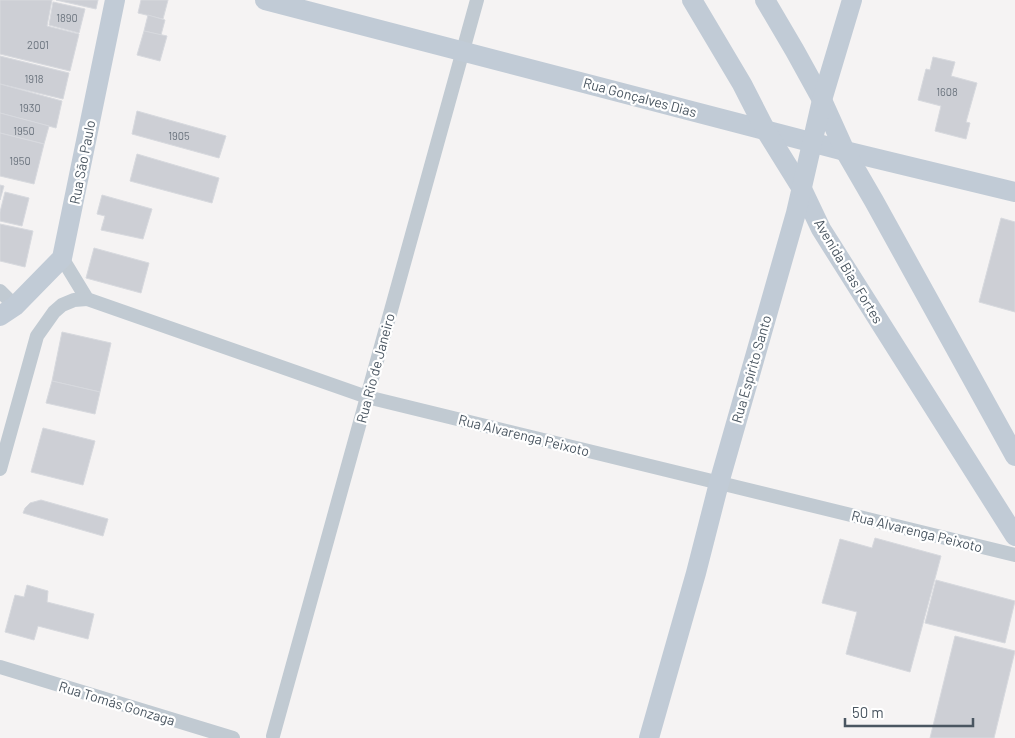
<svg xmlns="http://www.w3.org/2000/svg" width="1015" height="738" viewBox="0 0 1015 738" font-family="Barlow,sans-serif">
	<rect width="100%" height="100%" fill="#f5f3f3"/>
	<g fill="#cdcfd5" stroke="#d7d9de">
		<polygon points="0,0 52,0 47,26 79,34 70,71 0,54"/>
		<polygon points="56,0 98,0 96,9"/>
		<polygon points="141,0 168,0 163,19 138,13"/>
		<polygon points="53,2 85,9 79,33 49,25"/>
		<polygon points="148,15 165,20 161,35 144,31"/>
		<polygon points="144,31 167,36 160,61 137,55"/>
		<polygon points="0,56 69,73 63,99 0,84"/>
		<polygon points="933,57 955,62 951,76 977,83 966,122 970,123 966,139 935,131 941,106 918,100 926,69 930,70"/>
		<polygon points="0,84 62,101 56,128 0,113"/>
		<polygon points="137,111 226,136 219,158 132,134"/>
		<polygon points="0,113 49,126 44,144 0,133"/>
		<polygon points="0,133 44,144 34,184 0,176"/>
		<polygon points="137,154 219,178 212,203 130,181"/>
		<polygon points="0,185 4,186 0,200"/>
		<polygon points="5,192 29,198 22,226 0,221 0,212"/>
		<polygon points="102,195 152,209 143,239 101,230 105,216 97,214"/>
		<polygon points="1001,218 1015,222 1015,312 979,302"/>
		<polygon points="0,224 33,231 25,267 0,261"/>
		<polygon points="94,248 149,263 141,293 86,278"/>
		<polygon points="62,332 111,343 100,392 52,381"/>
		<polygon points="52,381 100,392 95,414 46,403"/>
		<polygon points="43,428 95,441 83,485 31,472"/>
		<polygon points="41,500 108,519 103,536 23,513 25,508 30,503"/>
		<polygon points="875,538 941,556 910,672 846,654 857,612 822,603 840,539 872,548"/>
		<polygon points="936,580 1015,601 1005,643 925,623"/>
		<polygon points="27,585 48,591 47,602 94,614 88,639 38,626 34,640 5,632 15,595 24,597"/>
		<polygon points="955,636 1015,651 994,738 930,738"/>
	</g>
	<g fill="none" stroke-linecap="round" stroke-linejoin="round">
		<g stroke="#c1cad2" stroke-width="14">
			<polyline points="62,258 87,299 367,397 1015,555"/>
			<polyline points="0,291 15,306"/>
			<polyline points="0,469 37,336 54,312 62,305 74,300 87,299"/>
			<polyline points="0,667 233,738"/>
			<polyline points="273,736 477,0"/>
		</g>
		<g stroke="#c1cbd6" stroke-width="20">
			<polyline points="265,0 845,151 1015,192"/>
			<polyline points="692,0 742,84 766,131 802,189 821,229 1015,536"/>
			<polyline points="765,0 795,51 822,100 845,151 874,201 1015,456"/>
			<polyline points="0,316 15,306 62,258 115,0"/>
			<polyline points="649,738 696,573 719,483 796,213 822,100 852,0"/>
		</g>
	</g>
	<g text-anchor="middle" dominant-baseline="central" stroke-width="4.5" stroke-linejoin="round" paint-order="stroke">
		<g font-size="11" fill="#6b747e">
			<text x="67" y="17">1890</text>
			<text x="38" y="44">2001</text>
			<text x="34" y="78">1918</text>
			<text x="947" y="91">1608</text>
			<text x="30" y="107">1930</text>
			<text x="24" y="130">1950</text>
			<text x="179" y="135">1905</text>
			<text x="20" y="160">1950</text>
		</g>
		<g font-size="14" fill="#4a5661" stroke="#fff">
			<text transform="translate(640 97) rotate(15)">Rua Gonçalves Dias</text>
			<text transform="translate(82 162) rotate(-79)">Rua São Paulo</text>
			<text transform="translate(849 271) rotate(59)">Avenida Bias Fortes</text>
			<text transform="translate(375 368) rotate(-75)">Rua Rio de Janeiro</text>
			<text transform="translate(751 369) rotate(-74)">Rua Espírito Santo</text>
			<text transform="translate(524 435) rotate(14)">Rua Alvarenga Peixoto</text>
			<text transform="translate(917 531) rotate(14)">Rua Alvarenga Peixoto</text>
			<text transform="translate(117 703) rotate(17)">Rua Tomás Gonzaga</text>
		</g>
	</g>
	<path d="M845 718v8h128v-8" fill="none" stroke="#4a5661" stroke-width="2.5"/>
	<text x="852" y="718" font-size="15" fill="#4a5661" stroke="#ffffff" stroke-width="4" paint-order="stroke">50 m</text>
</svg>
